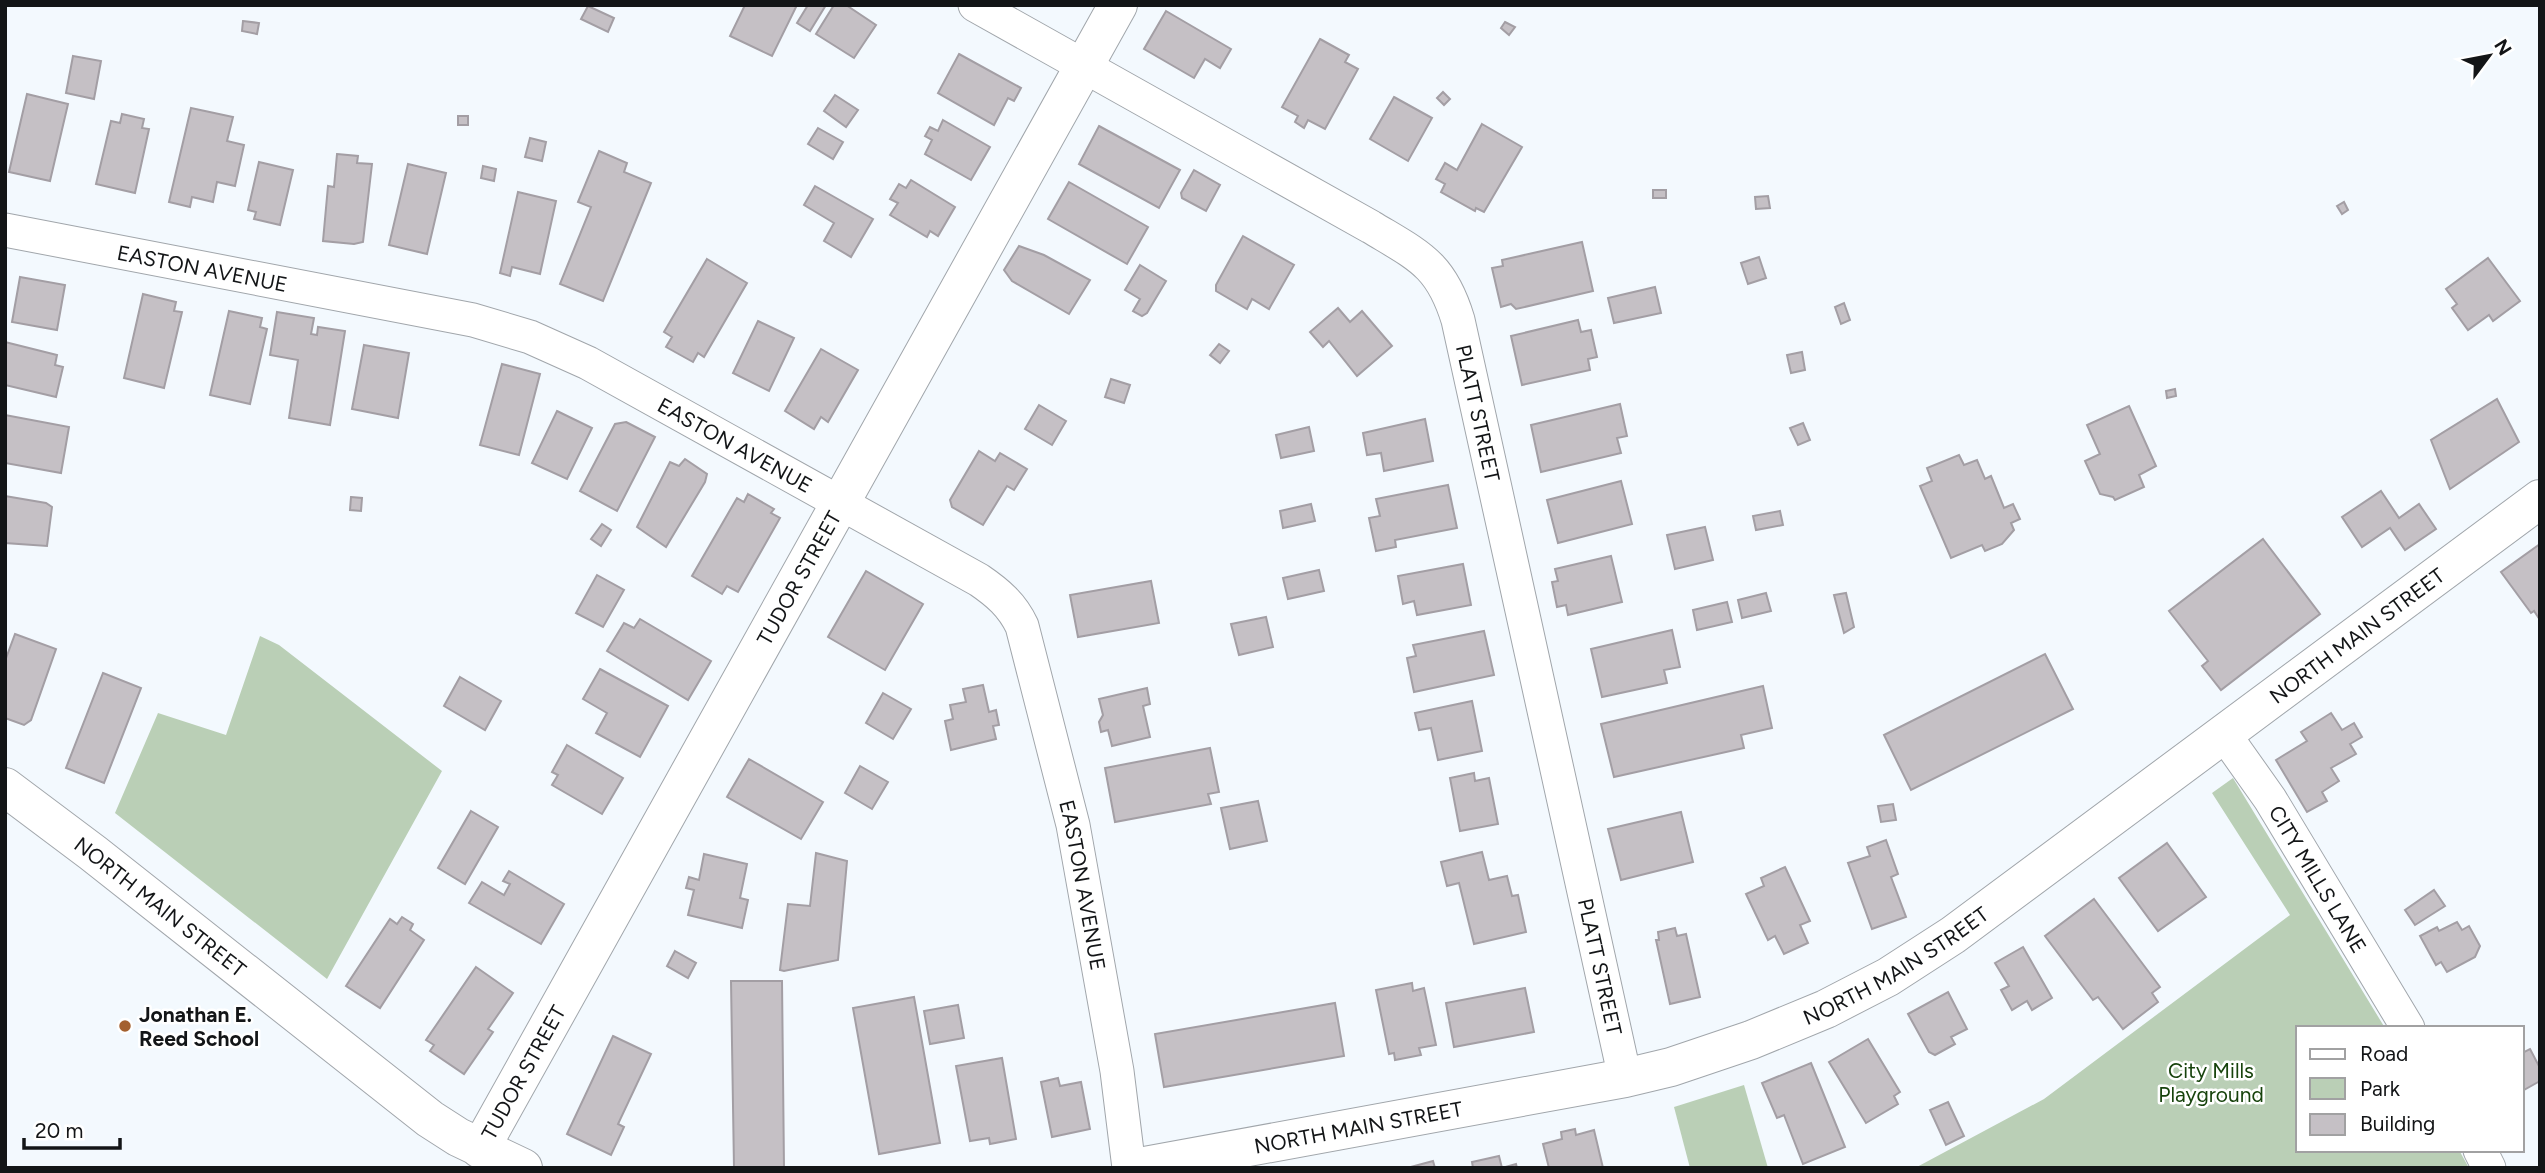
<svg xmlns="http://www.w3.org/2000/svg" width="2545" height="1173" viewBox="0 0 2545 1173" font-family="Figtree,sans-serif">
	<rect width="100%" height="100%" fill="#f3f9fe"/>
	<g fill="#bacfb6">
		<polygon points="260,636 279,645 442,771 327,979 115,813 158,713 226,735"/>
		<polygon points="2233,778 2385,1028 2298,1028 2298,1150 2459,1150 2469,1168 1915,1168 2044,1099 2290,915 2212,793"/>
		<polygon points="1744,1085 1768,1168 1690,1168 1674,1107"/>
	</g>
	<g fill="#c5c0c5" stroke="#a39ea4" stroke-width="2">
		<polygon points="745,5 797,5 772,56 730,36"/>
		<polygon points="808,5 826,5 810,31 797,23"/>
		<polygon points="834,5 846,5 876,25 854,58 816,34"/>
		<polygon points="588,6 614,18 608,32 581,19"/>
		<polygon points="1166,11 1231,49 1220,68 1205,59 1194,78 1144,49"/>
		<polygon points="243,21 259,23 257,34 242,31"/>
		<polygon points="1505,22 1515,27 1509,35 1501,28"/>
		<polygon points="1320,39 1349,55 1345,62 1358,69 1325,129 1308,120 1304,128 1295,122 1298,116 1282,107"/>
		<polygon points="959,54 1021,88 1014,101 1008,98 994,125 938,93"/>
		<polygon points="73,56 101,61 94,99 66,93"/>
		<polygon points="1443,92 1450,99 1444,105 1437,98"/>
		<polygon points="27,94 68,104 50,181 9,172"/>
		<polygon points="835,95 858,110 846,127 824,111"/>
		<polygon points="1394,97 1432,118 1408,161 1370,139"/>
		<polygon points="191,108 233,117 227,141 244,145 235,186 217,182 213,202 192,197 190,207 169,202"/>
		<polygon points="122,114 144,119 142,128 149,129 135,193 96,184 111,121 120,123"/>
		<rect x="458" y="116" width="10" height="9"/>
		<polygon points="943,120 990,147 971,180 925,154 932,140 925,136 930,127 938,131"/>
		<polygon points="1482,124 1522,147 1484,212 1476,208 1475,211 1441,192 1445,184 1436,179 1445,163 1457,170"/>
		<polygon points="1099,126 1180,170 1159,208 1079,164"/>
		<polygon points="818,128 843,142 833,159 808,144"/>
		<polygon points="530,138 546,142 542,161 525,157"/>
		<polygon points="599,151 627,163 624,172 651,183 603,301 560,284 591,207 578,202"/>
		<polygon points="337,154 358,156 357,163 372,164 363,242 354,244 323,241 328,186 334,187"/>
		<polygon points="259,162 293,170 280,225 254,219 256,212 248,210"/>
		<polygon points="408,164 446,173 427,254 389,245"/>
		<polygon points="483,166 496,169 494,181 481,178"/>
		<polygon points="1194,170 1220,185 1206,211 1182,198 1181,193"/>
		<polygon points="911,180 955,207 938,236 930,231 927,237 890,215 898,203 890,199 899,184 906,188"/>
		<polygon points="1069,182 1148,227 1127,264 1048,219"/>
		<polygon points="815,186 873,219 851,257 824,241 834,223 804,205"/>
		<rect x="1653" y="190" width="13" height="8"/>
		<polygon points="518,192 556,201 540,274 512,267 510,276 500,273"/>
		<polygon points="1768,196 1770,208 1756,209 1755,197"/>
		<polygon points="2344,202 2348,210 2342,214 2337,206"/>
		<polygon points="1243,236 1294,265 1269,309 1252,299 1247,309 1216,291 1216,285"/>
		<polygon points="1582,242 1593,291 1516,309 1511,304 1501,307 1492,268 1503,266 1502,260"/>
		<polygon points="1019,246 1044,255 1090,280 1069,314 1012,281 1004,270"/>
		<polygon points="1759,257 1766,278 1748,284 1741,263"/>
		<polygon points="2488,258 2520,301 2493,321 2489,315 2468,330 2452,308 2457,304 2446,289"/>
		<polygon points="707,259 747,283 704,357 698,353 693,362 666,347 672,337 664,332"/>
		<polygon points="1140,265 1166,281 1147,313 1142,316 1133,311 1140,299 1125,290"/>
		<polygon points="20,277 65,285 57,330 12,322"/>
		<polygon points="1655,287 1661,313 1614,323 1608,298"/>
		<polygon points="143,294 176,302 174,311 182,312 164,388 124,378"/>
		<polygon points="1844,303 1850,320 1841,324 1835,307"/>
		<polygon points="1338,308 1350,322 1362,311 1392,346 1357,376 1329,341 1323,347 1310,332"/>
		<polygon points="229,311 262,318 260,327 267,329 250,404 210,395"/>
		<polygon points="277,312 314,318 311,334 317,335 318,327 345,331 330,425 289,418 298,360 270,355"/>
		<polygon points="1578,320 1581,332 1591,330 1597,357 1588,359 1590,370 1522,385 1511,336"/>
		<polygon points="758,321 794,338 769,391 733,373"/>
		<polygon points="5,342 57,355 55,365 63,367 56,397 5,385"/>
		<polygon points="1219,344 1229,351 1220,363 1210,355"/>
		<polygon points="364,345 409,353 398,418 352,409"/>
		<polygon points="821,349 858,370 828,422 821,417 814,429 785,411"/>
		<polygon points="1802,352 1805,370 1791,373 1787,355"/>
		<polygon points="502,364 540,374 519,455 480,445"/>
		<polygon points="1111,379 1130,385 1124,403 1105,397"/>
		<polygon points="2175,389 2176,396 2167,398 2166,391"/>
		<polygon points="2497,399 2519,442 2450,489 2431,440"/>
		<polygon points="1620,404 1627,436 1617,438 1621,453 1541,472 1531,425"/>
		<polygon points="1039,405 1066,421 1052,445 1025,429"/>
		<polygon points="2129,406 2156,466 2139,475 2144,487 2115,500 2113,497 2100,494 2085,461 2100,454 2087,425"/>
		<polygon points="557,411 592,428 567,479 532,463"/>
		<polygon points="5,415 69,427 61,473 5,463"/>
		<polygon points="1425,419 1433,461 1384,471 1381,453 1367,455 1363,433"/>
		<polygon points="626,422 655,437 617,511 580,491 615,424"/>
		<polygon points="1803,423 1810,440 1798,445 1790,428"/>
		<polygon points="1309,427 1314,451 1281,458 1276,435"/>
		<polygon points="979,451 995,461 1000,453 1027,469 1014,490 1007,486 983,525 952,507 950,500"/>
		<polygon points="1959,455 1964,465 1977,460 1985,479 1991,476 2004,508 2013,504 2020,519 2011,523 2014,530 2002,544 1985,551 1982,545 1951,558 1920,486 1932,481 1927,468"/>
		<polygon points="685,459 707,474 705,482 666,547 637,527 670,462 679,466"/>
		<polygon points="1621,481 1632,524 1558,543 1547,500"/>
		<polygon points="1448,485 1457,528 1395,540 1396,547 1376,551 1369,518 1380,516 1376,499"/>
		<polygon points="2381,491 2399,518 2419,504 2436,529 2405,550 2390,528 2362,547 2342,517"/>
		<polygon points="748,494 774,509 771,513 780,518 738,592 727,586 722,594 692,576 737,498 744,502"/>
		<polygon points="5,496 46,503 52,507 47,546 5,543"/>
		<polygon points="351,497 362,498 361,511 350,510"/>
		<polygon points="1311,504 1315,521 1283,528 1280,511"/>
		<polygon points="1780,511 1783,525 1756,530 1753,516"/>
		<polygon points="602,524 611,530 601,546 591,539"/>
		<polygon points="1705,527 1713,560 1675,569 1667,535"/>
		<polygon points="2263,539 2320,614 2221,690 2202,666 2208,661 2169,611"/>
		<polygon points="2540,544 2540,620 2534,611 2531,613 2501,572"/>
		<polygon points="1611,556 1622,602 1568,615 1566,605 1557,607 1552,582 1558,581 1555,569"/>
		<polygon points="1463,564 1471,605 1417,615 1414,601 1403,604 1398,576"/>
		<polygon points="1319,570 1324,591 1288,599 1283,578"/>
		<polygon points="866,571 923,604 885,670 828,637"/>
		<polygon points="597,575 624,590 603,627 576,613"/>
		<polygon points="1151,581 1159,623 1078,637 1070,595"/>
		<polygon points="1766,593 1771,611 1742,618 1738,600"/>
		<polygon points="1846,593 1854,627 1844,633 1834,595"/>
		<polygon points="1727,602 1732,622 1697,630 1693,610"/>
		<polygon points="1266,617 1273,647 1239,655 1231,624"/>
		<polygon points="640,619 711,661 688,700 607,651 624,623 634,628"/>
		<polygon points="1672,630 1680,667 1664,670 1667,683 1602,697 1591,649"/>
		<polygon points="1484,631 1494,675 1414,692 1407,658 1416,656 1413,645"/>
		<polygon points="15,634 56,649 31,720 24,725 5,718 5,661"/>
		<polygon points="2045,654 2073,709 1911,790 1884,735"/>
		<polygon points="600,669 668,706 640,757 596,733 607,713 583,699"/>
		<polygon points="103,673 141,688 104,783 66,768"/>
		<polygon points="460,677 501,701 485,730 444,706"/>
		<polygon points="983,685 989,712 996,710 999,725 993,726 996,739 951,750 945,721 953,719 950,705 966,702 963,689"/>
		<polygon points="1763,686 1772,728 1741,735 1744,748 1614,777 1601,724"/>
		<polygon points="1147,688 1150,704 1143,706 1150,737 1112,746 1108,730 1101,732 1099,722 1103,715 1099,699"/>
		<polygon points="883,693 911,709 893,739 866,723"/>
		<polygon points="1472,701 1482,751 1438,760 1431,728 1419,730 1415,713"/>
		<polygon points="2331,713 2342,730 2354,723 2362,737 2350,744 2356,754 2331,768 2339,781 2322,792 2327,801 2307,812 2276,760 2307,741 2301,732"/>
		<polygon points="567,745 623,778 602,814 552,785 558,775 552,772"/>
		<polygon points="1210,748 1219,792 1208,794 1211,804 1115,822 1105,768"/>
		<polygon points="749,759 823,802 801,839 727,797"/>
		<polygon points="860,766 888,782 872,809 845,793"/>
		<polygon points="1474,773 1475,781 1489,778 1498,824 1460,831 1450,778"/>
		<polygon points="1258,801 1267,841 1230,849 1221,808"/>
		<polygon points="1893,804 1896,820 1881,822 1878,806"/>
		<polygon points="471,811 498,827 465,884 438,868"/>
		<polygon points="1681,812 1693,862 1621,880 1608,829"/>
		<polygon points="1886,840 1898,874 1891,877 1906,917 1872,929 1848,863 1870,856 1867,847"/>
		<polygon points="2167,843 2206,897 2158,931 2119,878"/>
		<polygon points="1482,852 1489,880 1507,876 1512,896 1518,895 1526,932 1474,944 1459,883 1447,886 1441,862"/>
		<polygon points="816,853 847,861 838,960 784,971 780,970 788,904 810,906"/>
		<polygon points="704,854 747,864 740,898 748,900 742,928 688,915 694,890 686,888 689,877 699,880"/>
		<polygon points="1785,867 1810,921 1800,925 1808,943 1784,954 1775,936 1768,940 1746,894 1764,886 1761,878"/>
		<polygon points="509,871 564,904 541,944 469,903 482,882 504,895 510,884 503,881"/>
		<polygon points="2434,890 2445,906 2415,925 2405,910"/>
		<polygon points="2094,899 2160,987 2152,993 2158,1002 2123,1029 2098,997 2093,1000 2045,936"/>
		<polygon points="402,917 413,924 410,930 424,940 380,1008 346,986 390,919 397,924"/>
		<polygon points="2457,922 2462,930 2469,926 2480,946 2475,957 2447,972 2441,962 2436,965 2420,936 2437,927 2439,931"/>
		<polygon points="1675,928 1677,936 1686,934 1700,997 1670,1004 1656,940 1659,940 1658,932"/>
		<polygon points="2023,947 2052,998 2032,1010 2027,1001 2012,1010 2001,990 2009,986 1995,963"/>
		<polygon points="675,951 696,963 688,978 667,966"/>
		<polygon points="476,967 513,993 488,1029 493,1032 464,1074 430,1051 434,1045 426,1040"/>
		<polygon points="731,981 782,981 784,1168 734,1168"/>
		<polygon points="1412,983 1413,991 1424,988 1436,1045 1419,1048 1421,1055 1395,1060 1394,1053 1389,1054 1376,990"/>
		<polygon points="1525,988 1534,1032 1454,1047 1446,1003"/>
		<polygon points="1948,992 1967,1029 1951,1037 1955,1044 1935,1055 1929,1052 1908,1014"/>
		<polygon points="914,997 940,1143 879,1154 853,1008"/>
		<polygon points="1335,1003 1344,1056 1164,1087 1155,1034"/>
		<polygon points="958,1005 964,1038 930,1044 924,1011"/>
		<polygon points="613,1036 651,1054 618,1124 624,1127 611,1155 567,1134"/>
		<polygon points="1868,1039 1900,1092 1894,1096 1898,1104 1866,1123 1829,1062"/>
		<polygon points="2530,1049 2540,1068 2540,1081 2522,1091 2522,1053"/>
		<polygon points="1002,1058 1016,1139 990,1144 989,1138 970,1141 956,1066"/>
		<polygon points="1811,1063 1845,1147 1803,1164 1784,1115 1777,1118 1762,1083"/>
		<polygon points="1058,1078 1060,1086 1081,1082 1090,1129 1052,1137 1041,1082"/>
		<polygon points="1948,1102 1964,1136 1946,1145 1930,1110"/>
		<polygon points="1575,1129 1576,1135 1594,1130 1603,1168 1549,1168 1543,1144 1562,1139 1561,1132"/>
		<polygon points="1499,1156 1502,1168 1516,1164 1517,1168 1473,1168 1472,1162"/>
		<polygon points="1433,1161 1435,1168 1407,1168"/>
	</g>
	<g fill="none" stroke-linecap="round" stroke-linejoin="round">
		<defs>
			<g id="street">
				<path id="s1" d="M 975,5 L 1371,227 C 1419,256 1441,264 1458,320 L 1625,1078"/>
				<path id="s2" d="M 5,230 L 473,320 L 530,337 L 588,363 L 979,580 C 998,593 1012,605 1022,626 L 1073,825 L 1117,1071 L 1129,1168"/>
				<path id="s3" d="M 2224,734 L 2270,799 L 2408,1028"/>
				<polyline points="2480,1150 2489,1168"/>
			</g>
			<g id="secondary">
				<path id="s4" d="M 5,787 L 93,853 L 430,1119 L 458,1137 L 523,1168"/>
				<path id="s5" d="M 480,1149 L 1118,5"/>
				<path id="s6" d="M 1134,1168 L 1625,1078 L 1671,1067 L 1751,1040 L 1826,1009 L 1888,977 L 1953,935 L 2540,499"/>
			</g>
		</defs>
		<use href="#street" stroke="#a1a6ab" stroke-width="35"/>
		<use href="#secondary" stroke="#a1a6ab" stroke-width="40"/>
		<use href="#street" stroke="#fff" stroke-width="33"/>
		<use href="#secondary" stroke="#fff" stroke-width="38"/>
	</g>
	<circle fill="#a3602f" stroke="#fff" stroke-width="2.5" cx="125" cy="1026" r="7"/>
	<g text-anchor="middle" dominant-baseline="central" stroke-width="5" stroke-linejoin="round" paint-order="stroke">
		<g font-size="21" fill="#131517" stroke="#fff">
			<text stroke="none"><textPath href="#s2" startOffset="201">EASTON AVENUE</textPath></text>
			<text stroke="none"><textPath href="#s1" startOffset="681">PLATT STREET</textPath></text>
			<text stroke="none"><textPath href="#s2" startOffset="768">EASTON AVENUE</textPath></text>
			<text stroke="none"><textPath href="#s5" startOffset="654">TUDOR STREET</textPath></text>
			<text stroke="none"><textPath href="#s6" startOffset="1362">NORTH MAIN STREET</textPath></text>
			<text stroke="none"><textPath href="#s3" startOffset="173">CITY MILLS LANE</textPath></text>
			<text stroke="none"><textPath href="#s2" startOffset="1377">EASTON AVENUE</textPath></text>
			<text stroke="none"><textPath href="#s4" startOffset="196">NORTH MAIN STREET</textPath></text>
			<text stroke="none"><textPath href="#s6" startOffset="794">NORTH MAIN STREET</textPath></text>
			<text stroke="none"><textPath href="#s1" startOffset="1248">PLATT STREET</textPath></text>
			<text stroke="none"><textPath href="#s5" startOffset="88">TUDOR STREET</textPath></text>
			<text stroke="none"><textPath href="#s6" startOffset="228">NORTH MAIN STREET</textPath></text>
		</g>
		<g font-size="21" font-weight="bold" fill="#131517" stroke="#fff" text-anchor="start">
			<text x="139" y="1014">Jonathan E.<tspan x="139" dy="24">Reed School</tspan></text>
		</g>
		<g font-size="21" fill="#17430c" stroke="#fff">
			<text x="2211" y="1070">City Mills<tspan x="2211" dy="24">Playground</tspan></text>
		</g>
	</g>
	<rect width="2545" height="1173" fill="none" stroke="#131517" stroke-width="14"/>
	<rect x="2296" y="1026" width="228" height="126" fill="#ffffff" stroke="#a1a1a2" stroke-width="2"/>
	<rect x="2310" y="1049" width="35" height="10" fill="#ffffff" stroke="#a1a1a2" stroke-width="2"/>
	<text x="2360" y="1061" font-size="21" fill="#131517">Road</text>
	<rect x="2310" y="1078" width="35" height="21" fill="#bacfb6" stroke="#a1a1a2" stroke-width="2"/>
	<text x="2360" y="1096" font-size="21" fill="#131517">Park</text>
	<rect x="2310" y="1114" width="35" height="21" fill="#c5c0c5" stroke="#a1a1a2" stroke-width="2"/>
	<text x="2360" y="1131" font-size="21" fill="#131517">Building</text>
	<g transform="translate(2489 56) rotate(58)" stroke="#ffffff" stroke-width="5" paint-order="stroke">
	<path d="M0-5L12 26L0 18L-12 26Z" fill="#131517"/>
	<text y="-10" font-size="19" font-weight="bold" text-anchor="middle" fill="#131517">N</text>
	</g>
	<path d="M24 1138v10h96v-10" fill="none" stroke="#131517" stroke-width="3.5"/>
	<text x="35" y="1138" font-size="21" fill="#131517" stroke="#ffffff" stroke-width="5" paint-order="stroke">20 m</text>
</svg>
